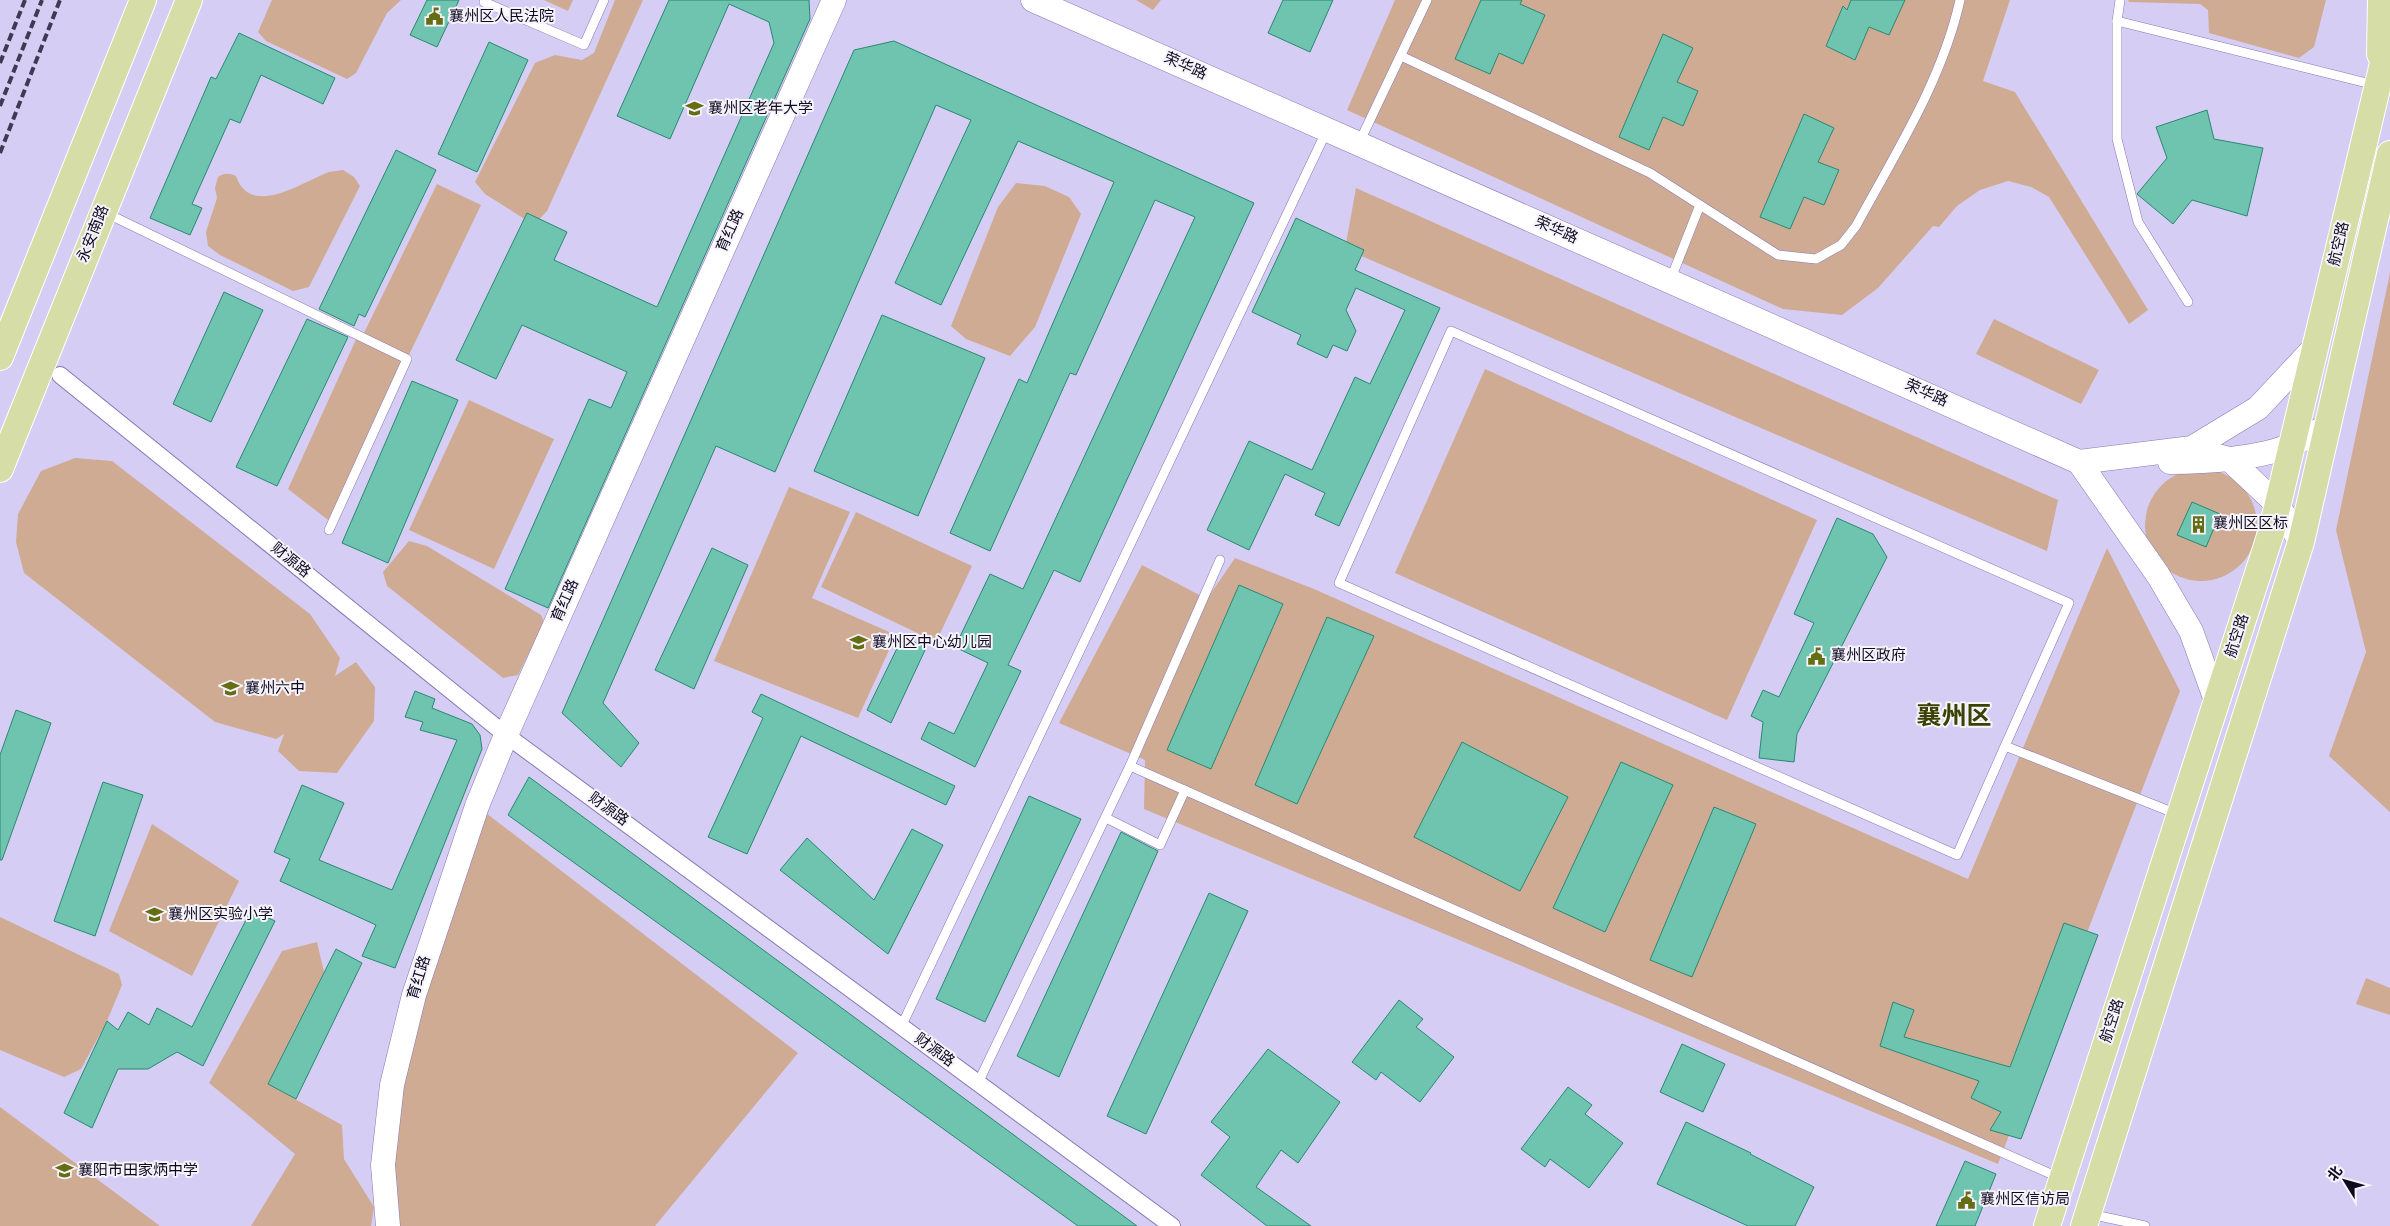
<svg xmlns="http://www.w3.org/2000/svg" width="2390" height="1226" viewBox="0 0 2390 1226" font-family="Overpass,'Noto Sans SC',sans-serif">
	<rect width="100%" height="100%" fill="#d6cdf5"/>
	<g fill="#d0ab93">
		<polygon points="272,0 401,0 387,13 356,73 347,79 266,41 258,32"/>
		<polygon points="544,0 573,0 568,11"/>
		<polygon points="615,0 643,0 547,211 534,225 485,194 475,182 535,63 555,55 582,60 594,53"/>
		<polygon points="1136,0 1161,0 1153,10"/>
		<polygon points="1395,0 2010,0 1983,81 2015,92 2148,310 2129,324 2049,197 2031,187 2008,181 1980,190 1957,206 1939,227 1933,226 1878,288 1842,315 1783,309 1347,110"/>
		<polygon points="2128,0 2326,0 2314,47 2299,58 2209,33 2208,10 2200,4 2129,2"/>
		<path d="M 343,170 L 354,177 L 360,186 L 309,287 L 293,291 L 220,255 L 208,246 L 206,232 L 217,198 L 215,188 L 218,177 C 224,173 229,173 236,176 C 250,217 298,185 324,174 C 329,171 337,171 343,170 Z"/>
		<polygon points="1016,183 1045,186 1069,197 1081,214 1035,327 1010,356 966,339 951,326 998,207"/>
		<polygon points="437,184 481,205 407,359 332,523 288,489 358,335 362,337"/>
		<polygon points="1356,188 2058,500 2047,551 1345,249"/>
		<polygon points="2390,273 2390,812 2329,756 2366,652 2336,530"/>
		<polygon points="1994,319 2099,370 2081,404 1976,354"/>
		<polygon points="1485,369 1817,520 1727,720 1395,573"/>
		<polygon points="469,400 554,439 494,569 409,530"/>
		<polygon points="75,458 112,461 310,614 340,658 335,676 356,662 375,687 374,721 337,773 299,771 278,751 284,734 276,739 215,722 24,573 16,542 18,514 41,471"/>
		<circle cx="2201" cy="525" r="56"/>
		<polygon points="789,487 850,512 812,598 896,635 858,718 714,661"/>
		<polygon points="856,512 972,566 936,642 821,587"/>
		<polygon points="409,541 427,546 541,615 544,622 518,675 503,678 387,586 383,572"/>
		<polygon points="2107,548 2180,691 1998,1164 1144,809 1145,760 1059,723 1142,565 1207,599 1235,558 1314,589 1968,879"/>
		<polygon points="477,806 798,1053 655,1226 388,1226 392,1085"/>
		<polygon points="152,824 239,881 192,976 109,931"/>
		<polygon points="0,917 119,974 122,985 107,1021 81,1069 64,1077 0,1050"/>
		<polygon points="317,942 324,972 268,1084 342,1125 344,1159 374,1207 371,1226 251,1226 295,1154 209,1083 282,951"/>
		<polygon points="2366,978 2390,988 2390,1015 2356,1004"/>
		<polygon points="0,1107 160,1226 0,1226"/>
	</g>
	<g fill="#6ec4ae" stroke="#298873">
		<polygon points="427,0 459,0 437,47 410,35"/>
		<polygon points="669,0 809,0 810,19 548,608 505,589 589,399 611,408 627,372 522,325 496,379 456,360 527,213 567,232 554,260 657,307 774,43 769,22 729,4 670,139 617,116"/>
		<polygon points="1283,0 1333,0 1310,52 1268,33"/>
		<polygon points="1481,0 1522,0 1520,4 1545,15 1523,64 1499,53 1490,74 1455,59"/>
		<polygon points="1851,0 1905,0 1889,35 1869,27 1855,60 1826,46 1843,6 1847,10"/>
		<polygon points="239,33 335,78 323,104 261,75 240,123 230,119 192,204 202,208 190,235 150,218 211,77 216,79"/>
		<polygon points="1663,34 1693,48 1677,82 1698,91 1683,126 1663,117 1649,150 1619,137"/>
		<polygon points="894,41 1254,203 1080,582 1054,570 1008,665 1021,671 975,767 921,739 929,722 954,734 988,663 955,647 990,574 1023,589 1195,217 1155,200 1076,375 1070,373 990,551 950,533 1019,379 1027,383 1114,182 1018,141 941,305 895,283 971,120 936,105 775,472 716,446 603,703 639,743 621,767 562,713 854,50"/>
		<polygon points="489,42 528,60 477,172 438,154"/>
		<polygon points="2207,110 2214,139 2263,148 2247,216 2192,200 2173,224 2137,194 2167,158 2156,127"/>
		<polygon points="1804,114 1834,128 1818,162 1839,170 1824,205 1804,197 1790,229 1760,217"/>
		<polygon points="396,150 436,170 365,317 359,314 354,326 319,309"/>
		<polygon points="1296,218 1364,250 1355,270 1440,308 1339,526 1315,515 1325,493 1285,474 1249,550 1207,530 1249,441 1312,470 1355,377 1370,384 1405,310 1356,288 1346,310 1356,331 1347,351 1333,345 1327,358 1297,344 1301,335 1252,312"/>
		<polygon points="224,292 263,310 211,422 173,404"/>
		<polygon points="882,315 985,358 918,516 814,471"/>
		<polygon points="307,319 348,337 277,486 236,467"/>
		<polygon points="412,381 458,400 388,563 342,543"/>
		<polygon points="2192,502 2220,514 2206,547 2177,535"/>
		<polygon points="1837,518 1873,534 1887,557 1797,734 1794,762 1759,758 1763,722 1751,716 1763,690 1779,697 1814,623 1794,614"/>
		<polygon points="712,548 748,565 694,689 655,670"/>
		<polygon points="1239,585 1283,604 1211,769 1167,750"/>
		<polygon points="1327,617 1374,636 1297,804 1255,785"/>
		<polygon points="903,636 926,648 891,723 867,710"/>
		<polygon points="415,691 435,699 432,708 472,724 480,735 482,749 395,968 362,956 376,925 280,881 290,859 274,852 302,785 344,803 319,860 392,890 457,740 420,730 423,722 405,717"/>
		<polygon points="761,694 955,786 946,805 801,736 747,854 708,837 763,718 752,712"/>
		<polygon points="16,710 51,723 2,860 0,860 0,755"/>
		<polygon points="1462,742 1568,797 1520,891 1414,837"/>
		<polygon points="1621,762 1673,785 1605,932 1553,908"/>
		<polygon points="529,777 1137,1226 1078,1226 508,815"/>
		<polygon points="103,782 143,795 95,936 54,921"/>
		<polygon points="1029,796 1081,819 985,1022 936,999"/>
		<polygon points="1714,807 1756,824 1692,977 1650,960"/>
		<polygon points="912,829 943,845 888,954 780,870 807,838 874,900"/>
		<polygon points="1121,832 1158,851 1059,1077 1017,1056"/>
		<polygon points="1209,893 1248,911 1146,1134 1107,1116"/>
		<polygon points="251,910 275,921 203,1066 177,1052 148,1069 118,1069 92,1128 64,1113 107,1021 118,1030 128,1012 149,1025 157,1008 192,1027"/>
		<polygon points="2064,923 2098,935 2021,1139 1990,1130 2001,1112 1971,1098 1979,1081 1880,1046 1893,1002 1914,1010 1904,1037 2010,1067"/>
		<polygon points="336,949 362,963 296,1099 268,1084"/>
		<polygon points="1399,1000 1423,1019 1416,1027 1454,1057 1420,1102 1381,1072 1376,1080 1352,1062"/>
		<polygon points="1682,1044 1725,1064 1703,1112 1660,1092"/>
		<polygon points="1268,1049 1340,1102 1298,1163 1281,1150 1256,1187 1311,1226 1267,1226 1201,1175 1230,1137 1211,1122"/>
		<polygon points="1568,1087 1592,1105 1585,1114 1623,1143 1589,1188 1550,1159 1545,1167 1521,1149"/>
		<polygon points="1686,1122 1751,1153 1750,1154 1814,1187 1795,1226 1748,1226 1657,1184"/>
		<polygon points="1965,1161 1996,1174 1975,1226 1936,1226"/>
	</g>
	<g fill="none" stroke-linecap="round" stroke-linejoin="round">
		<defs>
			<g id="lane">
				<polyline points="485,0 484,2 584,45 604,0"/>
				<polyline points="2120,0 2117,21 2375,85"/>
				<polyline points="2117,21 2117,139 2138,222 2188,302"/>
				<path d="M 1401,56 L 1650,173 L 1778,255 L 1816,259 L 1841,245 L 1856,226 C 1895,154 1942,81 1960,0"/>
				<polyline points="1359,143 1427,0"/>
				<polyline points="106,213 407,359 329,530"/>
				<polyline points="1670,281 1700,205"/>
				<polyline points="2005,746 2069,603 1451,331 1339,583 1957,855 2005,746 2177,814"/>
				<polyline points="1130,766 2060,1178"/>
				<polyline points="1106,818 1160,845 1185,790"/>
				<polyline points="901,1027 1327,130"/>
				<polyline points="978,1083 1130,766 1220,560"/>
				<polyline points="2090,1214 2145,1226"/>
			</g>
			<polyline id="street" points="60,375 506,735 1172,1226"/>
			<g id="secondary">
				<polyline points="1033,0 2079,462 2192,448 2258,408 2315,347"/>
				<polyline points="2217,456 2229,459 2277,504 2301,542"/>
				<polyline points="2079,462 2158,575 2191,631 2217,703"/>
				<path d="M 2170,462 C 2205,462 2262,459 2293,444 C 2305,439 2316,432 2327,426"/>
				<polyline points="388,1226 383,1165 392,1085 414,995 477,806 506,735 834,0"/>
			</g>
			<g id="primary">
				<polyline points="2380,54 2381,0"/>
				<polyline points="0,357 143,0"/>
				<polyline points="0,469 189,0"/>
				<polyline points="2047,1226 2271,533 2390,34"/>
				<polyline points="2084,1226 2301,542 2390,154"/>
			</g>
		</defs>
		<use href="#lane" stroke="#8778b5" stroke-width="10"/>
		<use href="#street" stroke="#8778b5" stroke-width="18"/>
		<use href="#secondary" stroke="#8778b5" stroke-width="25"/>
		<use href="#primary" stroke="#fff" stroke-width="28"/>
		<use href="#lane" stroke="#fff" stroke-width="9"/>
		<use href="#street" stroke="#fff" stroke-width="16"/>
		<use href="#secondary" stroke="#fff" stroke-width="24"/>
		<use href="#primary" stroke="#d6dda7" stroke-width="26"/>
		<g stroke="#403954" stroke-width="4" stroke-dasharray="8 4" stroke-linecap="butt">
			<polyline points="0,63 25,0"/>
			<polyline points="0,106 42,0"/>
			<polyline points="0,153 60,0"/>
		</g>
	</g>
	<defs>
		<symbol id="civic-bare" viewBox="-9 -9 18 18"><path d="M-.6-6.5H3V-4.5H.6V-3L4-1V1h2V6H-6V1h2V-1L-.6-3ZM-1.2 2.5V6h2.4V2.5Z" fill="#656e14" stroke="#f5f4fb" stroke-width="2.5" paint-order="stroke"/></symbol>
		<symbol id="university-bare" viewBox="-9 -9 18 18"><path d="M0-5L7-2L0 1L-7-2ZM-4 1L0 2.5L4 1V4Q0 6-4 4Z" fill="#656e14" stroke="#f5f4fb" stroke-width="2.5" paint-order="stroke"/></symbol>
		<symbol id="building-bare" viewBox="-9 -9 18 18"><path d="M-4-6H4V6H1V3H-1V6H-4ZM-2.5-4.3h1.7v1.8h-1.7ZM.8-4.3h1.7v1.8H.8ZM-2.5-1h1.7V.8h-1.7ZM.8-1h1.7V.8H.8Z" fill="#656e14" stroke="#f5f4fb" stroke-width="2.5" paint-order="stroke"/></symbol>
		<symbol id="school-bare" viewBox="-9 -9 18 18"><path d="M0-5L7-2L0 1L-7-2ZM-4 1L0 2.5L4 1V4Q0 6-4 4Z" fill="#656e14" stroke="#f5f4fb" stroke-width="2.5" paint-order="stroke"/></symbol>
	</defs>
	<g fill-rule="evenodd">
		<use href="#civic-bare" x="422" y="4" width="25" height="25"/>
		<use href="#university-bare" x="682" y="96" width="25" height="25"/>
		<use href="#building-bare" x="2186" y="512" width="25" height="25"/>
		<use href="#school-bare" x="846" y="630" width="25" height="25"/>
		<use href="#civic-bare" x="1804" y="644" width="25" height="25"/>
		<use href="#school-bare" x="218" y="676" width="25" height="25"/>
		<use href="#school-bare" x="142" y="902" width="25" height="25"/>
		<use href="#school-bare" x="52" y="1158" width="25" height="25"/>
		<use href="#civic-bare" x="1954" y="1188" width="25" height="25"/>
	</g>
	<g text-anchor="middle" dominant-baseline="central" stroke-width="4" stroke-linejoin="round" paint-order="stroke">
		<g font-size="15" fill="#0f081f" stroke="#f5f4fb" text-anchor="start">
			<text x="449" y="17">襄州区人民法院</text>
			<text x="708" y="109">襄州区老年大学</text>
			<text x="2213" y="524">襄州区区标</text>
			<text x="872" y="643">襄州区中心幼儿园</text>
			<text x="1831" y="656">襄州区政府</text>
			<text x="245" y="689">襄州六中</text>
			<text x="168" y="915">襄州区实验小学</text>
			<text x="78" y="1171">襄阳市田家炳中学</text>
			<text x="1980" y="1200">襄州区信访局</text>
		</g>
		<g font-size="15" fill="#0f081f" stroke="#f5f4fb">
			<text transform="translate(1185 67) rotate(24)">荣华路</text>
			<text transform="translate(731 231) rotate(-66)">育红路</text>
			<text transform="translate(1556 231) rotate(24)">荣华路</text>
			<text transform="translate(94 234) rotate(-68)">永安南路</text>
			<text transform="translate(2340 244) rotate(-77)">航空路</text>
			<text transform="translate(1926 394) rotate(24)">荣华路</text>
			<text transform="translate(290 561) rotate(39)">财源路</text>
			<text transform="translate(566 601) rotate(-66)">育红路</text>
			<text transform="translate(2238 636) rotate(-72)">航空路</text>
			<text transform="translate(608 810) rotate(36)">财源路</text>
			<text transform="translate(420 978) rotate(-73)">育红路</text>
			<text transform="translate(2113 1021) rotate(-72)">航空路</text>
			<text transform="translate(934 1051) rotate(36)">财源路</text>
		</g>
		<g font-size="25" font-weight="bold" fill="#3b4101" stroke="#f5f4fb">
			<text x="1954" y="718">襄州区</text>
		</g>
	</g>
	<g transform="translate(2345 1181) rotate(307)" stroke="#f5f4fb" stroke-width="4" paint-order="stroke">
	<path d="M0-4L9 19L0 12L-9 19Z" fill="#0f081f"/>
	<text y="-8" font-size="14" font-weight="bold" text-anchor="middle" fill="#0f081f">北</text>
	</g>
</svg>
